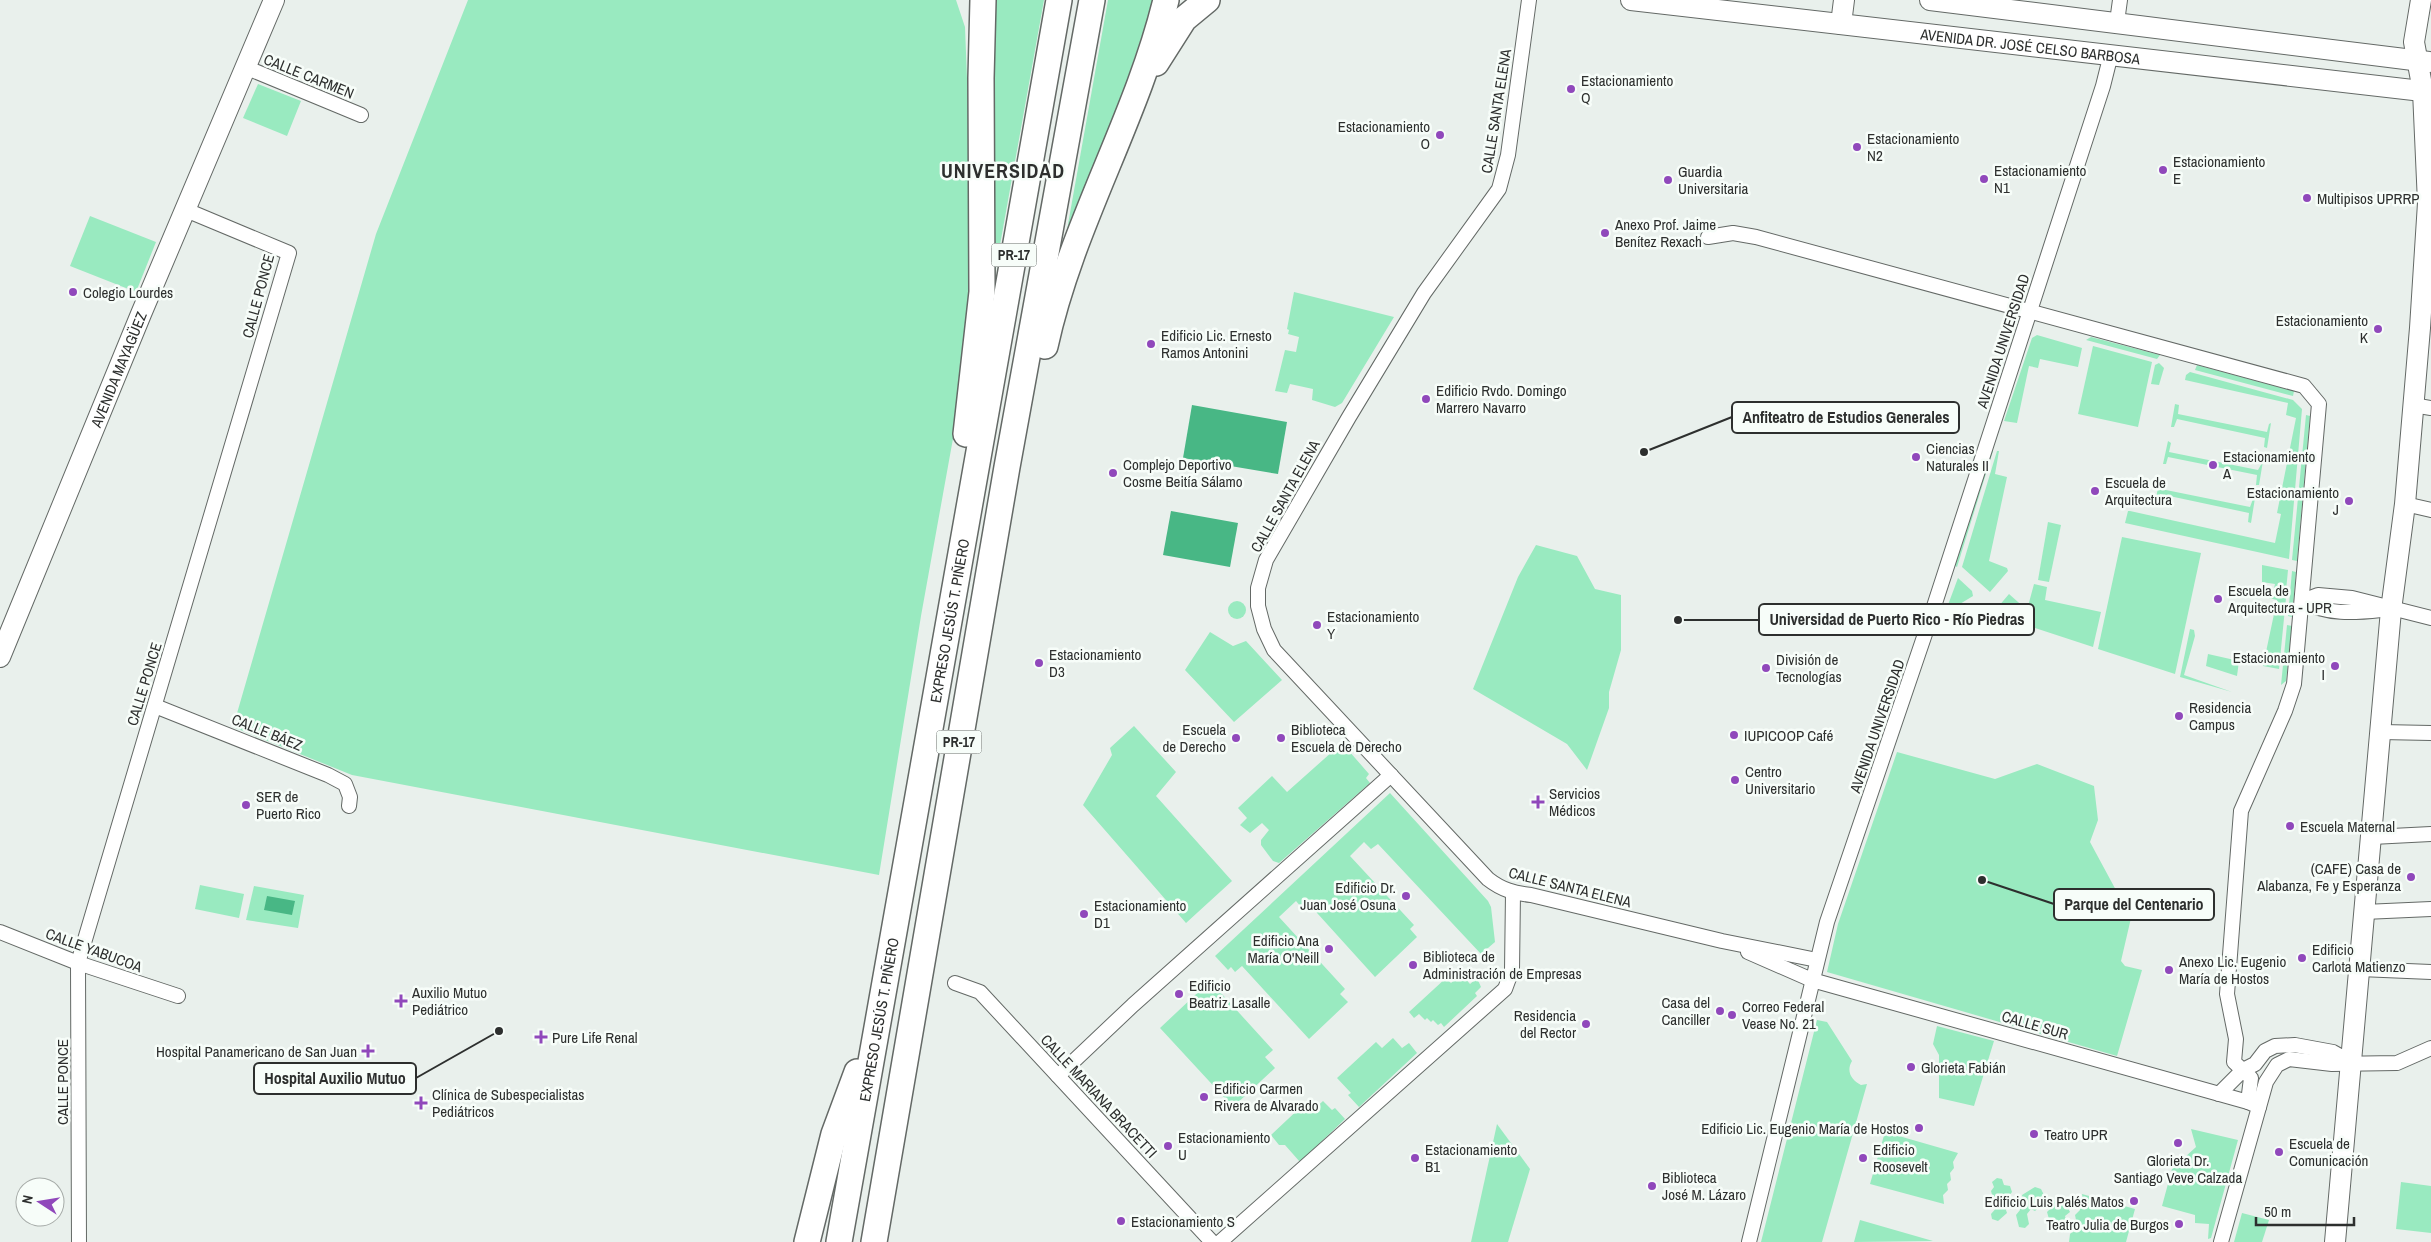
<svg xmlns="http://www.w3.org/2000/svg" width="2431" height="1242" viewBox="0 0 2431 1242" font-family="'Archivo Narrow',sans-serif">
	<rect width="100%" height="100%" fill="#e9f0ec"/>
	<g fill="#99eac0">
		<polygon points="468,0 956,0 965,27 976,311 921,616 879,875 352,775 233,727 376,234"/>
		<polygon points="992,0 1044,0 993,284"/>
		<polygon points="1108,0 1154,0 1084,208 1065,241"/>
		<polygon points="258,84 301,101 287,136 243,118"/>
		<polygon points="90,216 156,242 136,292 70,266"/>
		<polygon points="1294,292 1394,317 1342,403 1335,407 1312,400 1313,389 1290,384 1287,393 1275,391 1285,350 1296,352 1299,337 1288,334 1289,330 1287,329"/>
		<polygon points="2037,335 2082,348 2078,367 2040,359 2038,368 2029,366 2017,423 2004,421 2032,338"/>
		<polygon points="2091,337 2160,355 2157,359 2086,340"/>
		<polygon points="2093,346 2152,362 2138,427 2078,414"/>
		<polygon points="2159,363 2164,368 2159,385 2151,384 2155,365"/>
		<polygon points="2197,365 2294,391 2293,396 2195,370"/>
		<polygon points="2190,372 2293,400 2302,409 2289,559 2125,523 2128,511 2130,511 2275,543 2281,514 2277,513 2296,418 2286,415 2288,403 2185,380 2186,375"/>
		<polygon points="2175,404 2179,405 2178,414 2267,432 2269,424 2271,423 2267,448 2264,447 2265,438 2177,419 2174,427 2171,427"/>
		<polygon points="2306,415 2310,416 2297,561 2292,560"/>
		<polygon points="2168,441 2171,443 2169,452 2258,470 2263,461 2259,485 2256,485 2257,475 2168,457 2166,464 2163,464"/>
		<polygon points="1992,450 1993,451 1957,567 1955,566"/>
		<polygon points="1997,451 1999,451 1995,474 2007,477 1989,561 2007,568 2008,571 1990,592 1962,567"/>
		<polygon points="2160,479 2163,480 2161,489 2250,507 2253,499 2255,498 2251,523 2248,522 2249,513 2160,494 2158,502 2155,502"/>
		<polygon points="2048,522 2061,525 2049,582 2038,580"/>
		<polygon points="2122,537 2201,553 2175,674 2098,649"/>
		<polygon points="1536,545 1577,556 1595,589 1621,595 1621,650 1609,692 1609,708 1587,770 1567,744 1473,689 1518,577"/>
		<polygon points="2262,565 2288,570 2286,591 2274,588 2275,584 2262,582"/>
		<polygon points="2292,571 2296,572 2292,617 2288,616"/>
		<polygon points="1958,578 1972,591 1973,596 1945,613"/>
		<polygon points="2034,584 2047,587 2045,600 2101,612 2093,647 1992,614 2009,594 2027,610"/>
		<polygon points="2261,592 2286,598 2279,669 2263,666 2277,600 2260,596"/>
		<circle cx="1237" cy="610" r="9"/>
		<polygon points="2287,625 2292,626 2286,681 2281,685"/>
		<polygon points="2190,629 2194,630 2195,636 2184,675 2232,692 2180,677"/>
		<polygon points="1210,632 1233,646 1246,641 1282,680 1234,722 1185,670"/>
		<polygon points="2208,654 2239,661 2237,676 2206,666"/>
		<polygon points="1134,726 1176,772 1156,796 1232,881 1186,923 1083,805 1112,755 1110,748"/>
		<polygon points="1342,743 1369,774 1366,778 1370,783 1279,863 1273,861 1261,845 1261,840 1269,830 1262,823 1250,833 1240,825 1247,818 1238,808 1272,776 1287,792"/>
		<polygon points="1897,752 1995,779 2037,764 2094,786 2098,820 2090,842 2131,918 2121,961 2125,966 2142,970 2117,1056 1827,972 1838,924"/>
		<polygon points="1390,793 1488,901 1491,907 1495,942 1481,954 1378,844 1371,849 1364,842 1350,856 1414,925 1410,929 1417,937 1375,977 1308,903 1302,908 1296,901 1279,917 1345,989 1340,994 1348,1002 1309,1039 1242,966 1235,972 1231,967 1228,970 1215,956"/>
		<polygon points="200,885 244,894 239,918 195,909"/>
		<polygon points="254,886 304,895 298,928 246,920"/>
		<polygon points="1461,974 1470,984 1477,978 1481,987 1475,993 1477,996 1444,1027 1441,1023 1438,1025 1433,1020 1431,1022 1427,1018 1425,1020 1419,1014 1414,1018 1409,1012 1446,978 1451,983"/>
		<polygon points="1210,981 1273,1050 1265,1057 1275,1068 1233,1107 1160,1028"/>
		<path d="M 1817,1020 L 1827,1022 L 1852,1061 C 1846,1071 1851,1080 1861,1085 L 1867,1084 L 1822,1242 L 1761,1242 Z"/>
		<polygon points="1937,1026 1994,1041 1974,1106 1939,1098 1939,1055 1933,1044"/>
		<polygon points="1393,1038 1402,1048 1409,1043 1417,1053 1359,1107 1348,1095 1351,1093 1337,1078 1376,1042 1382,1048"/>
		<polygon points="1323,1101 1332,1110 1335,1108 1345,1119 1300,1162 1285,1145 1279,1145 1271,1135 1304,1104 1311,1112"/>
		<polygon points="1497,1124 1530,1169 1508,1242 1471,1242"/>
		<polygon points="2191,1129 2238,1140 2211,1238 2208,1239 2209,1224 2195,1223 2195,1215 2162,1206 2172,1169 2196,1147"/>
		<polygon points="1885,1132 1958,1153 1953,1162 1954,1168 1950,1173 1951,1180 1947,1184 1948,1190 1943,1195 1944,1204 1870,1184"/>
		<polygon points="1997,1178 2002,1179 2004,1185 2010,1186 2012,1192 2008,1197 2010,1202 2005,1207 2007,1213 1998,1221 1992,1219 1991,1214 1999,1205 1998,1200 1993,1198 1991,1191 1994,1187 1992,1182"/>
		<polygon points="2401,1182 2431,1186 2431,1233 2396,1229"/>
		<polygon points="2035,1187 2041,1189 2044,1195 2039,1200 2040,1206 2035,1211 2031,1209 2027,1214 2029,1224 2025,1228 2019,1227 2016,1215 2020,1210 2019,1205 2023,1201 2022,1195"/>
		<polygon points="2082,1194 2135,1209 2126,1242 2069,1242 2070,1234 2074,1230 2072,1225 2076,1220 2075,1215 2080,1210 2079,1203 2083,1200"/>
		<polygon points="2056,1199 2061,1200 2062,1205 2067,1206 2070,1212 2065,1216 2067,1223 2062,1227 2056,1226 2054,1221 2049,1219 2047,1212 2051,1208 2050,1203"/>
		<polygon points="2242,1213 2269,1220 2262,1242 2234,1242"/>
		<polygon points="1860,1220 1933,1241 1934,1241 1854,1242"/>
	</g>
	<g fill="#48b785">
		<polygon points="1192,405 1287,422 1278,474 1183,458"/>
		<polygon points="1171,511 1238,523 1230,567 1163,555"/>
		<polygon points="267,896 295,901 292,915 264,910"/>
	</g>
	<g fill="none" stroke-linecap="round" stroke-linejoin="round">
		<defs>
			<g id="street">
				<path d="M 1529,0 L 1508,155 L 1499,189 L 1424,293 L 1349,417 L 1266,560 L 1258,588 L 1258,606 L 1264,629 L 1274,650 L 1488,879 C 1502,890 1514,893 1531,895 L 1722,941 L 1817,960"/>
				<polyline points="2117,22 2120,0"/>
				<polyline points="245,67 361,115"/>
				<polyline points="1708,237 1733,233 1756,237 2304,386 2319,404 2294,684 2285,711 2241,811 2227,994 2236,1039 2234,1062 2251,1078 2248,1102 2259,1107 2221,1242"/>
				<polyline points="2413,405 2431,408"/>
				<polyline points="2405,504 2431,510"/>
				<polyline points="2302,601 2318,595 2352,598 2431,618"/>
				<path d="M 2302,601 C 2327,615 2354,613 2381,610"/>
				<polyline points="155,706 328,775 345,784 350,797 349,806"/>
				<polyline points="2381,732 2431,733"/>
				<polyline points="2372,837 2431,834"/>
				<polyline points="2364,912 2431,909"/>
				<polyline points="0,932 78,963 178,996"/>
				<polyline points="1748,952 1812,980 2248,1102"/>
				<polyline points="2360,969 2431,972"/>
				<polyline points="955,983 980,992 1212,1242"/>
				<polyline points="1058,1076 1133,1005 1391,775"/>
				<polyline points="2219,1094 2243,1070 2255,1064 2265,1051 2275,1046 2295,1045 2333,1052 2351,1062"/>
				<polyline points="2259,1107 2266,1082 2277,1065 2289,1059 2332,1064 2397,1063 2431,1048"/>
				<polyline points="79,1242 78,963 289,253 186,210"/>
				<polyline points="1220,1242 1505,989 1512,970 1513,893"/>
				<polyline points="1749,1242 1827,922 1925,634 2103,86 2111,54"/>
			</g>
			<g id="secondary">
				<path id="s1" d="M 1631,0 L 2431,92"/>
				<polyline points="1930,0 2429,62"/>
				<polyline points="1841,24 1844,0"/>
				<path id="s2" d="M 0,657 L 141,314 L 274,0"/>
				<polyline points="2335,1242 2391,610 2405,504 2420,328 2428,203 2423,91 2414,42 2421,0"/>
			</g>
			<g id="highway">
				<polyline points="1156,63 1184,19 1207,0"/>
				<path d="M 1045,346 C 1071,226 1137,119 1166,0"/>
				<polyline points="966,434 982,292 981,78 983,0"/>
				<polyline points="807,1242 834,1134 857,1072"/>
				<path id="s3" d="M 839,1242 L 1059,0"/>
				<polyline points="874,1242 1007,467 1092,0"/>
			</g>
		</defs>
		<use href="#street" stroke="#646966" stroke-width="16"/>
		<use href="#secondary" stroke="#646966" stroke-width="22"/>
		<use href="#highway" stroke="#646966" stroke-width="28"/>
		<use href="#street" stroke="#fff" stroke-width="14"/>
		<use href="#secondary" stroke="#fff" stroke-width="20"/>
		<use href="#highway" stroke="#fff" stroke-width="25"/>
	</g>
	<g fill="#9048bb" stroke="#f7fdf9" stroke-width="2">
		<circle cx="1571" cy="89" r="5"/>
		<circle cx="1440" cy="135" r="5"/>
		<circle cx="1857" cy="147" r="5"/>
		<circle cx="2163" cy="170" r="5"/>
		<circle cx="1984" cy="179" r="5"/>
		<circle cx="1668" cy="180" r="5"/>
		<circle cx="2307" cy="198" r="5"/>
		<circle cx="1605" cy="233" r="5"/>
		<circle cx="73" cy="292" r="5"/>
		<circle cx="2378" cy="329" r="5"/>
		<circle cx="1151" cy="344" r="5"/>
		<circle cx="1426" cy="399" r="5"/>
		<circle cx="1916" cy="457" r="5"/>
		<circle cx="2213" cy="465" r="5"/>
		<circle cx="1113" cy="473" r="5"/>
		<circle cx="2095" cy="491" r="5"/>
		<circle cx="2349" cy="501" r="5"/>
		<circle cx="2218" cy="599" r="5"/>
		<circle cx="1317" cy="625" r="5"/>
		<circle cx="1039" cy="663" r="5"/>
		<circle cx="2335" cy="666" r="5"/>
		<circle cx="1766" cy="668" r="5"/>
		<circle cx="2179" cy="716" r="5"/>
		<circle cx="1734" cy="735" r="5"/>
		<circle cx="1236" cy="738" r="5"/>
		<circle cx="1281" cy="738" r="5"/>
		<circle cx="1735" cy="780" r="5"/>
		<path d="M1535.5 794.5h5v5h5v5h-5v5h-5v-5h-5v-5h5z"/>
		<circle cx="246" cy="805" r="5"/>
		<circle cx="2290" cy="826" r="5"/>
		<circle cx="2411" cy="877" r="5"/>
		<circle cx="1406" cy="896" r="5"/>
		<circle cx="1084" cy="914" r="5"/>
		<circle cx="1329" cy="949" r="5"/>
		<circle cx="2302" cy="958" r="5"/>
		<circle cx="1413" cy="965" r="5"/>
		<circle cx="2169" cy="970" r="5"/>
		<circle cx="1179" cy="994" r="5"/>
		<path d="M398.5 993.5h5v5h5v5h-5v5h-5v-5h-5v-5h5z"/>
		<circle cx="1720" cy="1011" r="5"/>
		<circle cx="1732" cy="1015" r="5"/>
		<circle cx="1586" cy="1024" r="5"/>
		<path d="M538.5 1029.5h5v5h5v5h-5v5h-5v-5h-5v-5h5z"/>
		<path d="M365.5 1043.5h5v5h5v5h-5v5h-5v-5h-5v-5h5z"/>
		<circle cx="1911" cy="1067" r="5"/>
		<circle cx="1204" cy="1097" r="5"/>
		<path d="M418.5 1095.5h5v5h5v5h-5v5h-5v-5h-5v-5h5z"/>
		<circle cx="1919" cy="1128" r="5"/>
		<circle cx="2034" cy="1134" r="5"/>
		<circle cx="2178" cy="1143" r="5"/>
		<circle cx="1168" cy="1146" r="5"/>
		<circle cx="2279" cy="1152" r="5"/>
		<circle cx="1415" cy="1158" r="5"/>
		<circle cx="1863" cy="1158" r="5"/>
		<circle cx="1652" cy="1186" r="5"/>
		<circle cx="2134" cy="1201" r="5"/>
		<circle cx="1121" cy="1221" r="5"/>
		<circle cx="2179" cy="1224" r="5"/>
	</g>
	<g text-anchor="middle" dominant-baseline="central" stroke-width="5" stroke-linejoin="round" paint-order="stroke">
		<g fill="#f7fdf9" stroke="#6a6d6b" stroke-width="1">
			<rect x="991.5" y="243.5" width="45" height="23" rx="4"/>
			<rect x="936.5" y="730.5" width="45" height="23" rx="4"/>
		</g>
		<g font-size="14" font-weight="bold" fill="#2d2f2e">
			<text x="1014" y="255">PR-17</text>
			<text x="959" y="742">PR-17</text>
		</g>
		<g font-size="15" fill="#2d2f2e" stroke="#f7fdf9">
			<text stroke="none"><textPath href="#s1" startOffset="402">AVENIDA DR. JOSÉ CELSO BARBOSA</textPath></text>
			<text transform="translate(309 76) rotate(22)">CALLE CARMEN</text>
			<text transform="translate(1496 111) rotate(-81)">CALLE SANTA ELENA</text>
			<text transform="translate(258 296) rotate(-75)">CALLE PONCE</text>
			<text transform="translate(2003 341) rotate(-72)">AVENIDA UNIVERSIDAD</text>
			<text stroke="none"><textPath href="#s2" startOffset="311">AVENIDA MAYAGÜEZ</textPath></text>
			<text transform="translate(1285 496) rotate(-61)">CALLE SANTA ELENA</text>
			<text stroke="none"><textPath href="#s3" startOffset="631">EXPRESO JESÚS T. PIÑERO</textPath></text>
			<text transform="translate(144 684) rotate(-73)">CALLE PONCE</text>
			<text transform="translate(1877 726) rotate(-71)">AVENIDA UNIVERSIDAD</text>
			<text transform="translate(267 732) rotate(22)">CALLE BÁEZ</text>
			<text transform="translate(1570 887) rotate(14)">CALLE SANTA ELENA</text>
			<text transform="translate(94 950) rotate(20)">CALLE YABUCOA</text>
			<text stroke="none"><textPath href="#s3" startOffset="226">EXPRESO JESÚS T. PIÑERO</textPath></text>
			<text transform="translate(2035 1025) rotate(16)">CALLE SUR</text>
			<text transform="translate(62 1082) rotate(-90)">CALLE PONCE</text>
			<text transform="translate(1099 1096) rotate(47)">CALLE MARIANA BRACETTI</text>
		</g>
		<g font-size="15" fill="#2d2f2e" stroke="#f7fdf9" text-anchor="start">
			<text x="1581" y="80">Estacionamiento<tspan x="1581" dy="17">Q</tspan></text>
			<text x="1430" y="126" text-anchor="end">Estacionamiento<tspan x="1430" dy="17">O</tspan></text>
			<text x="1867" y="138">Estacionamiento<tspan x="1867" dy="17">N2</tspan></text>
			<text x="2173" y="161">Estacionamiento<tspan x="2173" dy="17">E</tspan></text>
			<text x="1994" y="170">Estacionamiento<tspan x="1994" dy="17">N1</tspan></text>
			<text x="1678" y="171">Guardia<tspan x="1678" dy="17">Universitaria</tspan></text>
			<text x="2317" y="198">Multipisos UPRRP</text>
			<text x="1615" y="224">Anexo Prof. Jaime<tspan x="1615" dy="17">Benítez Rexach</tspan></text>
			<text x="83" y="292">Colegio Lourdes</text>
			<text x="2368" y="320" text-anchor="end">Estacionamiento<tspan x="2368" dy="17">K</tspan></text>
			<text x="1161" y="335">Edificio Lic. Ernesto<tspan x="1161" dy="17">Ramos Antonini</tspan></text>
			<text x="1436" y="390">Edificio Rvdo. Domingo<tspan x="1436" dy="17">Marrero Navarro</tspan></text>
			<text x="1926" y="448">Ciencias<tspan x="1926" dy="17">Naturales II</tspan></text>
			<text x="2223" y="456">Estacionamiento<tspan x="2223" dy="17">A</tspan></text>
			<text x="1123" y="464">Complejo Deportivo<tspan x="1123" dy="17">Cosme Beitía Sálamo</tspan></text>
			<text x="2105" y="482">Escuela de<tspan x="2105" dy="17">Arquitectura</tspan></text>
			<text x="2339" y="492" text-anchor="end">Estacionamiento<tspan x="2339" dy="17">J</tspan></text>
			<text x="2228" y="590">Escuela de<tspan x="2228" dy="17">Arquitectura - UPR</tspan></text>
			<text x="1327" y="616">Estacionamiento<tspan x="1327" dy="17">Y</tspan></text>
			<text x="1049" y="654">Estacionamiento<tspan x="1049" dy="17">D3</tspan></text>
			<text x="2325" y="657" text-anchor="end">Estacionamiento<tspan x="2325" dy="17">I</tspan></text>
			<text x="1776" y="659">División de<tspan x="1776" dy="17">Tecnologías</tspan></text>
			<text x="2189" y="707">Residencia<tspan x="2189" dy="17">Campus</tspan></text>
			<text x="1226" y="729" text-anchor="end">Escuela<tspan x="1226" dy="17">de Derecho</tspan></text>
			<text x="1291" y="729">Biblioteca<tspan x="1291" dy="17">Escuela de Derecho</tspan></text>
			<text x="1744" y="735">IUPICOOP Café</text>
			<text x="1745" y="771">Centro<tspan x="1745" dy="17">Universitario</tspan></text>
			<text x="1549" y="793">Servicios<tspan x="1549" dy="17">Médicos</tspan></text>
			<text x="256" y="796">SER de<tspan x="256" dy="17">Puerto Rico</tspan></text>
			<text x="2300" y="826">Escuela Maternal</text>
			<text x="2401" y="868" text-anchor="end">(CAFE) Casa de<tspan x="2401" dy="17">Alabanza, Fe y Esperanza</tspan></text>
			<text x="1396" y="887" text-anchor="end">Edificio Dr.<tspan x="1396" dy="17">Juan José Osuna</tspan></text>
			<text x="1094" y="905">Estacionamiento<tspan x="1094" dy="17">D1</tspan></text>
			<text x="1319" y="940" text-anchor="end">Edificio Ana<tspan x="1319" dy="17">María O'Neill</tspan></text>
			<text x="2312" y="949">Edificio<tspan x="2312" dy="17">Carlota Matienzo</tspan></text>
			<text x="1423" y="956">Biblioteca de<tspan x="1423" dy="17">Administración de Empresas</tspan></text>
			<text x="2179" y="961">Anexo Lic. Eugenio<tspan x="2179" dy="17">María de Hostos</tspan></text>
			<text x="1189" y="985">Edificio<tspan x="1189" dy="17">Beatriz Lasalle</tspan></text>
			<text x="412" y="992">Auxilio Mutuo<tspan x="412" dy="17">Pediátrico</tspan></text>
			<text x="1710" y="1002" text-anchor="end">Casa del<tspan x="1710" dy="17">Canciller</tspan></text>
			<text x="1742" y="1006">Correo Federal<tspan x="1742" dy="17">Vease No. 21</tspan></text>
			<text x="1576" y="1015" text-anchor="end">Residencia<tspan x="1576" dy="17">del Rector</tspan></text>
			<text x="552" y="1037">Pure Life Renal</text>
			<text x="357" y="1051" text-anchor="end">Hospital Panamericano de San Juan</text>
			<text x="1921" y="1067">Glorieta Fabián</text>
			<text x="1214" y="1088">Edificio Carmen<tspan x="1214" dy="17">Rivera de Alvarado</tspan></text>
			<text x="432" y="1094">Clínica de Subespecialistas<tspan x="432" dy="17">Pediátricos</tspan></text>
			<text x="1909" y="1128" text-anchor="end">Edificio Lic. Eugenio María de Hostos</text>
			<text x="2044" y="1134">Teatro UPR</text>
			<text x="1178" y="1137">Estacionamiento<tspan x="1178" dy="17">U</tspan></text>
			<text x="2289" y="1143">Escuela de<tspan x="2289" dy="17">Comunicación</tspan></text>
			<text x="1425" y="1149">Estacionamiento<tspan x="1425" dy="17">B1</tspan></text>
			<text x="1873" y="1149">Edificio<tspan x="1873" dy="17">Roosevelt</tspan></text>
			<text x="2178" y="1160" text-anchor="middle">Glorieta Dr.<tspan x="2178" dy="17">Santiago Veve Calzada</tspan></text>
			<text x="1662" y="1177">Biblioteca<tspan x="1662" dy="17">José M. Lázaro</tspan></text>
			<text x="2124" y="1201" text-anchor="end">Edificio Luis Palés Matos</text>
			<text x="1131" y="1221">Estacionamiento S</text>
			<text x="2169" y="1224" text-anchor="end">Teatro Julia de Burgos</text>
		</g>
		<g font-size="20" font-weight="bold" letter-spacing="1" fill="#2d2f2e" stroke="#f7fdf9">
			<text x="1003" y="170">UNIVERSIDAD</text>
		</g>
	</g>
	<path fill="none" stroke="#2d2f2e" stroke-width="2" d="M1644 452L1732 417M1678 620L1759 620M1982 880L2054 904M499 1031L416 1078"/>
	<g fill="#2d2f2e" stroke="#f7fdf9" stroke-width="2">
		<circle cx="1644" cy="452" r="5"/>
		<circle cx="1678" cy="620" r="5"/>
		<circle cx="1982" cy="880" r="5"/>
		<circle cx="499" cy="1031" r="5"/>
	</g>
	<g fill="#f7fdf9" stroke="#2d2f2e" stroke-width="2">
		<rect x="1732" y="402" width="227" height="31" rx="5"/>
		<rect x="1759" y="604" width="275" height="31" rx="5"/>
		<rect x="2054" y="889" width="160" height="31" rx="5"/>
		<rect x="254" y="1063" width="162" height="31" rx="5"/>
	</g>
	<g font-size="16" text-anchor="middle" font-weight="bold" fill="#2d2f2e">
		<text x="1846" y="423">Anfiteatro de Estudios Generales</text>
		<text x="1897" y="625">Universidad de Puerto Rico - Río Piedras</text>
		<text x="2134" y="910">Parque del Centenario</text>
		<text x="335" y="1084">Hospital Auxilio Mutuo</text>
	</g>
	<g transform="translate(40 1202) rotate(282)"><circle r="24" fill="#f7fdf9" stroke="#a6aba8"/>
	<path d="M0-4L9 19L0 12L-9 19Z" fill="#9048bb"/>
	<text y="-8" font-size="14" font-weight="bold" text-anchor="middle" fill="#2d2f2e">N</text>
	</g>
	<path d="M2256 1217v8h98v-8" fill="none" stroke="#2d2f2e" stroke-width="2.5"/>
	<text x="2264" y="1217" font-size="15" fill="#2d2f2e" stroke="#f7fdf9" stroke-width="4" paint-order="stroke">50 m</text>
</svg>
